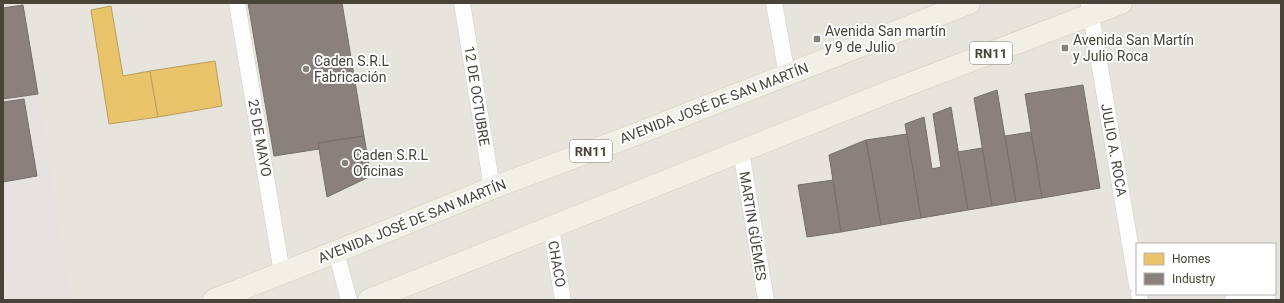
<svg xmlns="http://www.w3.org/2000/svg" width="1284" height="303" viewBox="0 0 1284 303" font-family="Roboto,sans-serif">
	<rect width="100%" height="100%" fill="#f3f2ef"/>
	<path fill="#e6e4dd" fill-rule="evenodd" d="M 3,3 L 1281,3 L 1281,300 L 3,300 ZM 1137,244 L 1275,244 L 1275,294 L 1137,294 Z"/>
	<polygon fill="#e5e2df" points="3,3 35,3 23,5 71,300 10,300 3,259"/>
	<g fill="#e9c46a" stroke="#b99e5c">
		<polygon points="111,6 123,76 150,71 158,117 109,124 91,10"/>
		<polygon points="215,61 222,106 158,117 150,71"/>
	</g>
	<g fill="#8a817c" stroke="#766f68">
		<polygon points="248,3 342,3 364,136 318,143 319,149 274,156"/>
		<polygon points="23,5 38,94 3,99 3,8"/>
		<polygon points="1083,85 1100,188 1042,198 1025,94"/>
		<polygon points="997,90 1016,202 992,206 974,98"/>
		<polygon points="24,99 37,176 3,182 3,102"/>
		<polygon points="951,107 968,210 921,218 905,124 924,117 932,169 941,167 933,114"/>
		<polygon points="1031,132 1042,198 1016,202 1005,136"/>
		<polygon points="907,134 921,218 881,225 866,140"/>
		<polygon points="364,136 371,176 327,197 318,143"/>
		<polygon points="866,140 881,225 841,232 829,155"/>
		<polygon points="982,148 992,206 968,210 958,152"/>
		<polygon points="833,180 841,232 807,237 798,185"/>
	</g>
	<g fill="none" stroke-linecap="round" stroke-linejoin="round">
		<defs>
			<g id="street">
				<polyline points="237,3 282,273"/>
				<polyline points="462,3 492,188"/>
				<polyline points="774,3 787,75"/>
				<polyline points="1089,3 1137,285"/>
				<polyline points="741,151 766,300"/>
				<polyline points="551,228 563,300"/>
				<polyline points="336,252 349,300"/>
				<polyline points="1139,294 1140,300"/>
				<polyline points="1233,300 1268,294"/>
			</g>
			<g id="primary">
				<polyline points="214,300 353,245 492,188 639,133 969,3"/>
				<polyline points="369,300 891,91 1121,3"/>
			</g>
		</defs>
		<use href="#street" stroke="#d1d0cc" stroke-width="17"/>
		<use href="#primary" stroke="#d4cebe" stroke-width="23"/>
		<use href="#street" stroke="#fdfdfd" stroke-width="16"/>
		<use href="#primary" stroke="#f1efe6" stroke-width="22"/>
	</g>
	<g fill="#848179" stroke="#fff" stroke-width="1.5">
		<rect x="813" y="35" width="8" height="8" rx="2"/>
		<rect x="1061" y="44" width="8" height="8" rx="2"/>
		<circle cx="306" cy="69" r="4"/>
		<circle cx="345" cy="163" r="4"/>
	</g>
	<g text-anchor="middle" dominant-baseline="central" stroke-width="4" stroke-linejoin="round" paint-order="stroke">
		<g fill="#fff" stroke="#807c75" stroke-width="1">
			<rect x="970" y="42" width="42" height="22" rx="3"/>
			<rect x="570" y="140" width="42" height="22" rx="3"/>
		</g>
		<g font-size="13" font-weight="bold" fill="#49443a">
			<text x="991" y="53">RN11</text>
			<text x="591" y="151">RN11</text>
		</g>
		<g font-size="14" fill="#49443a" stroke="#fff" text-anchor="start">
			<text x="825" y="31">Avenida San martín<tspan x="825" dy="16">y 9 de Julio</tspan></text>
			<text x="1073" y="40">Avenida San Martín<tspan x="1073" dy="16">y Julio Roca</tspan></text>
			<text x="314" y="61">Caden S.R.L<tspan x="314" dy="16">Fabricación</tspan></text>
			<text x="353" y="155">Caden S.R.L<tspan x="353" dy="16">Oficinas</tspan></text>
		</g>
		<g font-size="14" fill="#49443a" stroke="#fff">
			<text transform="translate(477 96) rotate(81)">12 DE OCTUBRE</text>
			<text transform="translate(714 103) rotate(-21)">AVENIDA JOSÉ DE SAN MARTÍN</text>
			<text transform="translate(260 138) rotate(80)">25 DE MAYO</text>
			<text transform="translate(1114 150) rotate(80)">JULIO A. ROCA</text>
			<text transform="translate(412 221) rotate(-22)">AVENIDA JOSÉ DE SAN MARTÍN</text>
			<text transform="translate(753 226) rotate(81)">MARTIN GÜEMES</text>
			<text transform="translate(557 264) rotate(80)">CHACO</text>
		</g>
	</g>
	<rect width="1284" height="303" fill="none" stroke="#49443a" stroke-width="8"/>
	<rect x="1136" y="243" width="140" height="52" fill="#ffffff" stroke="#b6b4b0"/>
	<rect x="1144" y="253" width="20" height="12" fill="#e9c46a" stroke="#b6b4b0"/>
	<text x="1172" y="263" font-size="12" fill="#49443a">Homes</text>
	<rect x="1144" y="273" width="20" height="12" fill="#8a817c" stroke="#b6b4b0"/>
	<text x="1172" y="283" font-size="12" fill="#49443a">Industry</text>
</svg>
